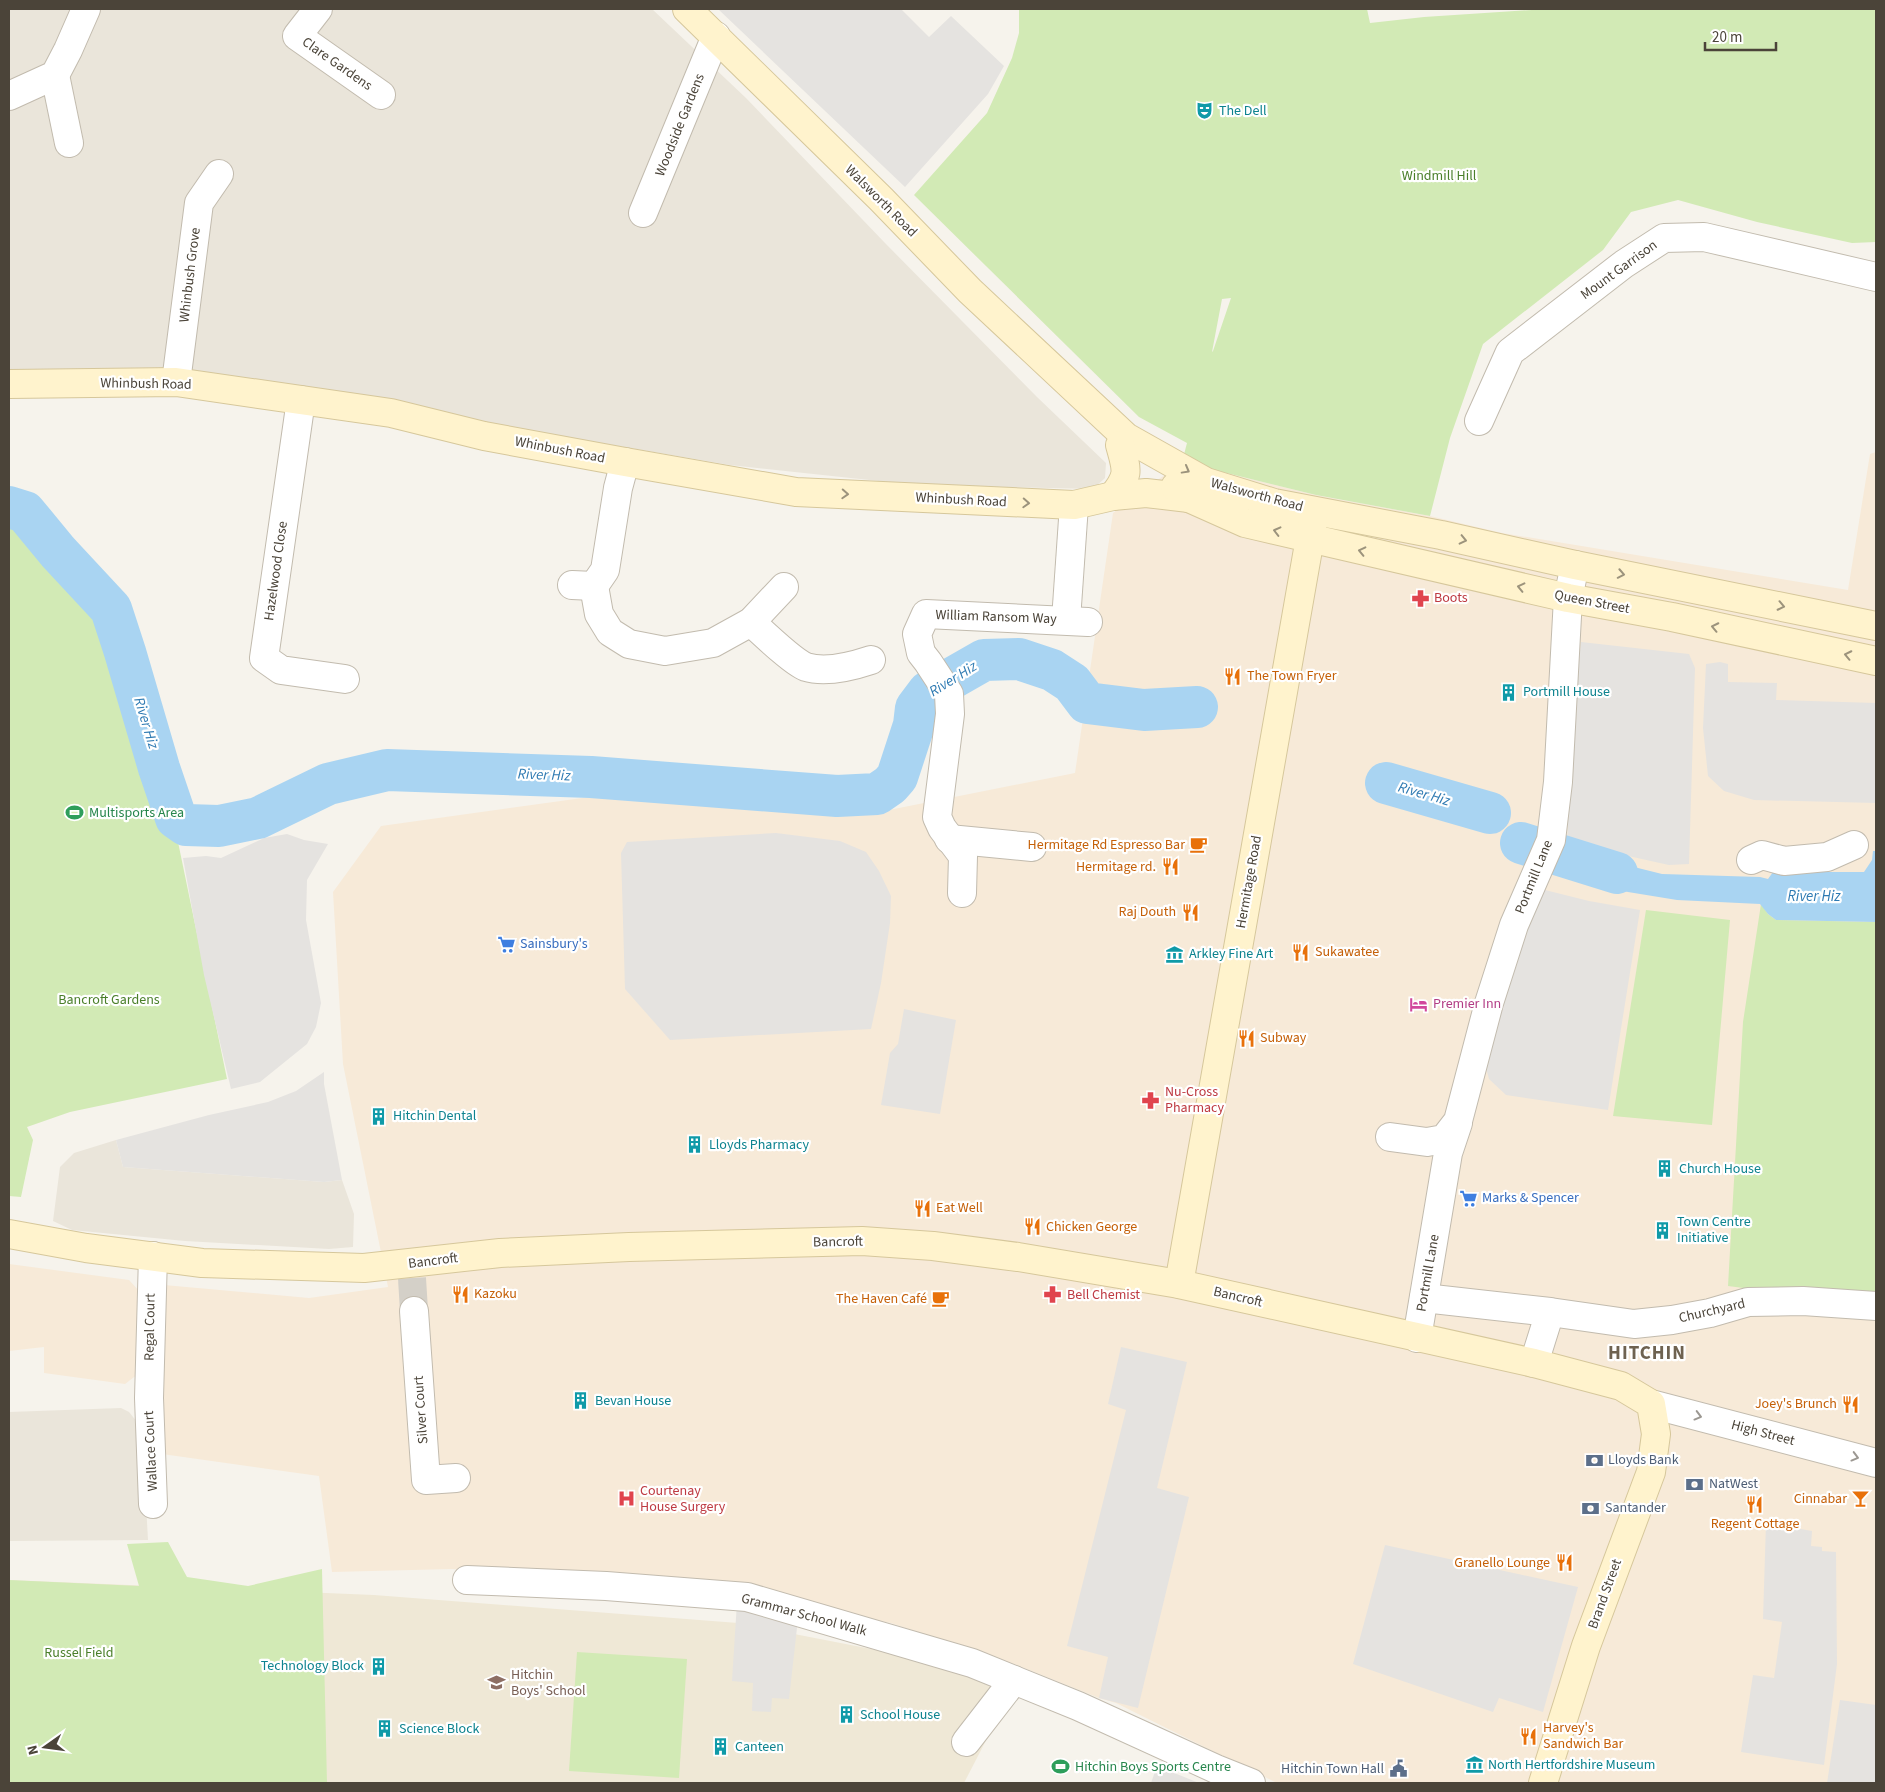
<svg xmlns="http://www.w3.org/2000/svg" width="1885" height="1792" viewBox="0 0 1885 1792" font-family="'Source Sans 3',sans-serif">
	<rect width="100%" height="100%" fill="#f6f3ec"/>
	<g fill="#eae5da">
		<polygon points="9,9 652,9 746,98 885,243 1037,397 1106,463 1105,478 1093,489 916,485 730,465 489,424 9,371"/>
		<polygon points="116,1140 123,1167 324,1182 342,1180 354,1214 353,1247 329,1249 185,1241 72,1230 53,1221 60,1167 74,1153"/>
		<polygon points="121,1408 129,1412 137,1422 142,1433 148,1540 9,1541 9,1412"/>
	</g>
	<g fill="#f7ead8">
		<polygon points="1876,452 1876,1783 1277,1783 1116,1703 1099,1698 1014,1664 891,1623 686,1583 452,1569 332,1572 319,1476 162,1454 164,1285 309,1298 388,1287 343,1064 333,892 381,826 633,791 879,812 1075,773 1113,513 1182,462 1316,495 1430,516 1502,533 1848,590 1870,454"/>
		<polygon points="9,1264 129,1280 139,1291 138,1374 125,1384 44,1373 44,1347 9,1351"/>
	</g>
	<polygon fill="#efe8d6" points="9,1580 374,1595 738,1623 964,1667 1008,1698 964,1783 9,1783"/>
	<g fill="#d2eab5" fill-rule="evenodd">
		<path d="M 1019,9 L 1367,9 L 1370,23 L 1424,17 L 1547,9 L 1876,9 L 1876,242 L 1852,243 L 1757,222 L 1678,200 L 1631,212 L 1603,250 L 1483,344 L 1450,438 L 1430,516 L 1316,495 L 1182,462 L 1187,443 L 1139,417 L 914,195 L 987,113 L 1012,58 L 1019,33 ZM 1231,298 L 1213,351 L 1212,352 L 1222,299 Z"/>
		<polygon points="9,519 16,519 43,562 72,586 93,610 130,727 178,842 227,1079 70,1112 27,1127 33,1140 21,1197 9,1196"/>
		<polygon points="1761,904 1768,914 1776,920 1876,922 1876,1300 1805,1296 1728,1286 1743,1022"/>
		<polygon points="1646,910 1730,920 1712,1125 1613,1116"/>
		<polygon points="168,1542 187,1577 248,1586 322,1569 327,1783 9,1783 9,1580 139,1586 127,1544"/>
		<polygon points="577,1652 687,1659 679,1778 569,1771"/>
	</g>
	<g fill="#e5e3e0">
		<polygon points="718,9 901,9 929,37 951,16 1004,66 988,94 905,187"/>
		<polygon points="1581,642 1689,654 1695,668 1689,864 1669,865 1624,855 1567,840 1574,703"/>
		<polygon points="1720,662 1728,664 1728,682 1777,683 1776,700 1876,703 1876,803 1754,800 1724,791 1708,776 1703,728 1706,664"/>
		<polygon points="776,833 840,841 866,852 879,871 891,896 890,923 881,983 871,1029 670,1040 625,989 621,853 627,842"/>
		<polygon points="287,834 304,840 328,844 307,880 306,920 321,1003 316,1027 307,1044 260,1082 231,1089 204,975 183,858 206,856 221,858 264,838"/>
		<polygon points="1541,889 1589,901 1640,910 1608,1110 1506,1095 1489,1079 1484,1061 1507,979"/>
		<polygon points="904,1009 956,1020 940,1114 881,1105 890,1053 898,1044"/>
		<polygon points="324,1072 324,1084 342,1180 324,1182 123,1167 116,1140 209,1115 268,1102 296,1091"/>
		<polygon points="1121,1347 1187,1362 1157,1488 1189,1497 1138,1708 1099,1698 1108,1657 1067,1646 1126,1410 1108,1404"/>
		<polygon points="1766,1523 1812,1531 1811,1546 1822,1547 1822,1551 1836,1552 1837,1664 1824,1765 1741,1752 1753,1675 1774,1678 1782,1622 1763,1619"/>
		<polygon points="1385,1545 1578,1587 1543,1712 1499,1698 1493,1712 1353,1664"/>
		<polygon points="737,1602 799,1610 789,1699 772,1698 771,1712 752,1711 753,1683 732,1681"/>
		<polygon points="1840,1700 1876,1705 1876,1783 1827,1783"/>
		<polygon points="1157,1766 1199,1783 1151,1783"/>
	</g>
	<polygon fill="#a9d4f2" points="1575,847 1626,865 1662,874 1760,877 1768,879 1773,872 1864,872 1872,860 1873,851 1876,851 1876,922 1776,920 1768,914 1760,904 1677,900 1628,892 1576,877 1566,871 1561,862 1564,854"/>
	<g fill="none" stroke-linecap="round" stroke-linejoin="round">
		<g stroke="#a9d4f2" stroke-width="42">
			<polyline points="9,507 25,512 58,552 111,609 125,652 159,768 176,818 186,825 219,826 258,818 328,784 387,770 591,777 837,796 877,794 890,785 897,777 914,725 916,708 928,692 984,660 1019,659 1052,670 1072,683 1087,703 1144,710 1197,707"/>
			<polyline points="1386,783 1490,813"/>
			<polyline points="1521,843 1617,873"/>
		</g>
		<polyline stroke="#d4d0c8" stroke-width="28" stroke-dasharray="28 14" stroke-linecap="butt" points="412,1278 414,1311"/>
		<defs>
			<g id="street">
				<polyline points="318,9 297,36 381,95"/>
				<polyline points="55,75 69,143"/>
				<polyline points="9,96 55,75 68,50 86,9"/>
				<polyline points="643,213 716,36"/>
				<polyline points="176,382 199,203 219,174"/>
				<polyline points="301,400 264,658 281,670 345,679"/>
				<polyline points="1479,421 1510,352 1624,264 1664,238 1704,237 1876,277"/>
				<polyline points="572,585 594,586 605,570 618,488 625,462"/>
				<polyline points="594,586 599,614 610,632 629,644 665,651 713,643 751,622 784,587"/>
				<polyline points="1066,620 1074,505"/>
				<path d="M 751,622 C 763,633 793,662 806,667 C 825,673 853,666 871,660"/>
				<polyline points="949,839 1032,847"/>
				<polyline points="1751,860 1762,855 1784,861 1827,857 1854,845"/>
				<polyline points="962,893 963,856 942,828 937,817 950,714 949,694 928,662 921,653 917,634 926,614 1088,622"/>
				<polyline points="1390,1137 1427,1142 1444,1139 1458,1121 1489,1003 1514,925 1551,840 1558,782 1568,598 1575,565"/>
				<polyline points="153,1256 149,1398 153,1504"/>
				<polyline points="1424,1298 1550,1312 1634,1324 1672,1320 1710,1313 1748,1302 1803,1301 1876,1306"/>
				<polyline points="414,1311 426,1480 456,1478"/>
				<polyline points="1417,1338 1448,1153 1458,1123"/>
				<polyline points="1534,1363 1550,1312"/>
				<polyline points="1651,1404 1876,1463"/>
				<polyline points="467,1580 606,1586 747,1597 972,1663 1078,1706 1216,1769 1251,1783"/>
				<polyline points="966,1742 1014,1680"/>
			</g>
			<g id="secondary">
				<polyline points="687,9 881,199 970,291 1126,437 1206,482 1274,503 1441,535 1575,565 1876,626"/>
				<polyline points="9,384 176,382 391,413 484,436 625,462 796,492 1074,505 1113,496 1146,493 1189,498"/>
				<polyline points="1175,487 1189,498 1245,523 1568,598 1672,617 1876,661"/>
				<path d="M 1113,496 C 1130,475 1127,470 1120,445"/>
				<polyline points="9,1234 86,1248 202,1263 364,1268 500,1253 629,1247 862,1241 933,1246 1018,1257 1179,1284 1534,1363 1621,1386 1651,1404 1656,1434 1651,1472 1586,1646 1543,1783"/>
				<polyline points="1179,1284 1313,521"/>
			</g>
		</defs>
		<use href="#street" stroke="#c2bbae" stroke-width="30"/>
		<use href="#secondary" stroke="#d6c79b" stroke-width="30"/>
		<use href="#street" stroke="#fff" stroke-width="28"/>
		<use href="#secondary" stroke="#fff3cd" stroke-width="28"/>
	</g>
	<defs><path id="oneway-chevron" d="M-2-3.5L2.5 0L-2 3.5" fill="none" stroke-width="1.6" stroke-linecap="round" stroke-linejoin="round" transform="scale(1.25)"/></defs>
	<g stroke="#9c937c">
		<use href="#oneway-chevron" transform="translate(1186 470) rotate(29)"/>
		<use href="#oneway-chevron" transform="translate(845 494) rotate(3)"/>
		<use href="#oneway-chevron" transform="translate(1026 503) rotate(3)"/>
		<use href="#oneway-chevron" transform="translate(1277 531) rotate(-166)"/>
		<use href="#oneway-chevron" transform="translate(1463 540) rotate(13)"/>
		<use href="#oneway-chevron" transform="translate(1362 551) rotate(-167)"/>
		<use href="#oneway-chevron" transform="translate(1621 574) rotate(11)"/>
		<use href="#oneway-chevron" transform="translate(1521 587) rotate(-167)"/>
		<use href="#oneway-chevron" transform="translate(1781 606) rotate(12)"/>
		<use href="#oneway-chevron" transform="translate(1715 627) rotate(-168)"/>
		<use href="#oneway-chevron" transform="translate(1848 655) rotate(-168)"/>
	</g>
	<g stroke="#9c9892">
		<use href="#oneway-chevron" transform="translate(1698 1416) rotate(15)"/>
		<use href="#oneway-chevron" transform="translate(1855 1457) rotate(15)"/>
	</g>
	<defs>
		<symbol id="theatre-bare" viewBox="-9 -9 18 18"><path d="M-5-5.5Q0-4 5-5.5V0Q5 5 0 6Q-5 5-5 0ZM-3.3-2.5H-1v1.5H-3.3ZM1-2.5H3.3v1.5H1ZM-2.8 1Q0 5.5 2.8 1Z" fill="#0f9aa8" stroke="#fff" stroke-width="2.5" paint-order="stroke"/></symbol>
		<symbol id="pharmacy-bare" viewBox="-9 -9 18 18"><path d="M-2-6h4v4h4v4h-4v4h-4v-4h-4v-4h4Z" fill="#e0444e" stroke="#fff" stroke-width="2.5" paint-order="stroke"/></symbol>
		<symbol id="restaurant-bare" viewBox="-9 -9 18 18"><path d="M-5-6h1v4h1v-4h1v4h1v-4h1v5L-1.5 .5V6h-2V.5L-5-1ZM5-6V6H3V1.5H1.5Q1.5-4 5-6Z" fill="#e8710a" stroke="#fff" stroke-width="2.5" paint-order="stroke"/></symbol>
		<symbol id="building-bare" viewBox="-9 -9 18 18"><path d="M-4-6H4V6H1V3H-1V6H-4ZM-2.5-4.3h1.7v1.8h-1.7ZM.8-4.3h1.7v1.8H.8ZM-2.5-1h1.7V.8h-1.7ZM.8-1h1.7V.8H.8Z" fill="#0f9aa8" stroke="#fff" stroke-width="2.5" paint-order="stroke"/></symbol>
		<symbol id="stadium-bare" viewBox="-9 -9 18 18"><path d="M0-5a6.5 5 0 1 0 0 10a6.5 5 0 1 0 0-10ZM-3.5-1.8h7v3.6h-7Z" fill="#2e9e5b" stroke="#fff" stroke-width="2.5" paint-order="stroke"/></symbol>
		<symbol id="cafe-bare" viewBox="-9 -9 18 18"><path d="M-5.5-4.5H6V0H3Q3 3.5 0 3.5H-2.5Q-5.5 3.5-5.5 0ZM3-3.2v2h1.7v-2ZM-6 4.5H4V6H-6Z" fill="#e8710a" stroke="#fff" stroke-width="2.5" paint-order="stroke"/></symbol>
		<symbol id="supermarket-bare" viewBox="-9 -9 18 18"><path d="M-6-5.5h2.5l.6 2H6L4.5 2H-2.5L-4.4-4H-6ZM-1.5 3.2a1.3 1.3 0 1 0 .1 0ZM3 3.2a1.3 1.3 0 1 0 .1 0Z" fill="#3f7fe0" stroke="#fff" stroke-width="2.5" paint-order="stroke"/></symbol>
		<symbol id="museum-bare" viewBox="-9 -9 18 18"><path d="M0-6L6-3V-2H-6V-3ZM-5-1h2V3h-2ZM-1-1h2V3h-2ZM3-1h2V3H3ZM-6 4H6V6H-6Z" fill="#0f9aa8" stroke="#fff" stroke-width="2.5" paint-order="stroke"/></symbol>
		<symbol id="hotel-bare" viewBox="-9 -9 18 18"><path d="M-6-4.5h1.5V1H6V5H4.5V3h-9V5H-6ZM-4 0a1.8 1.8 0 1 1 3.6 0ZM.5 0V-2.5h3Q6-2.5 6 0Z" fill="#d1479c" stroke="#fff" stroke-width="2.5" paint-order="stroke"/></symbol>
		<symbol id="bank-bare" viewBox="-9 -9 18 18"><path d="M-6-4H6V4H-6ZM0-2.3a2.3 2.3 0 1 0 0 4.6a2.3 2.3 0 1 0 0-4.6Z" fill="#5c6f8a" stroke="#fff" stroke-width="2.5" paint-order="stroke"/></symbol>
		<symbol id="hospital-bare" viewBox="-9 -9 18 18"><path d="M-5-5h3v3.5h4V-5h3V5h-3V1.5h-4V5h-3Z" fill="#e0444e" stroke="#fff" stroke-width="2.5" paint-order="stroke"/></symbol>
		<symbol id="bar-bare" viewBox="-9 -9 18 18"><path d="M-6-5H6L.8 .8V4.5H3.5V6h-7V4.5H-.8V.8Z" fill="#e8710a" stroke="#fff" stroke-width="2.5" paint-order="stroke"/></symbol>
		<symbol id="school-bare" viewBox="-9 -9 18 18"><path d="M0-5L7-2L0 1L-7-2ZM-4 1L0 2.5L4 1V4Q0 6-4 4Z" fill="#8d6e63" stroke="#fff" stroke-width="2.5" paint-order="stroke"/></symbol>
		<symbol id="civic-bare" viewBox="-9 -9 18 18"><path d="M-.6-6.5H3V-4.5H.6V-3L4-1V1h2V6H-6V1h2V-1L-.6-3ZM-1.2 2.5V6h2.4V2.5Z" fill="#5c6f8a" stroke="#fff" stroke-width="2.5" paint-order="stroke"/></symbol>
	</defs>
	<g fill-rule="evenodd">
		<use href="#theatre-bare" x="1192" y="98" width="25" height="25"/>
		<use href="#pharmacy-bare" x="1408" y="586" width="25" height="25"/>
		<use href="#restaurant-bare" x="1220" y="664" width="25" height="25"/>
		<use href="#building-bare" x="1496" y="680" width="25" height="25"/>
		<use href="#stadium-bare" x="62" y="800" width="25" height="25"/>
		<use href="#cafe-bare" x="1186" y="832" width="25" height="25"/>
		<use href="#restaurant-bare" x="1158" y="854" width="25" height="25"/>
		<use href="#restaurant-bare" x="1178" y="900" width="25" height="25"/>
		<use href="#supermarket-bare" x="494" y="932" width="25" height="25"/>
		<use href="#restaurant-bare" x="1288" y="940" width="25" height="25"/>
		<use href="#museum-bare" x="1162" y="942" width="25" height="25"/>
		<use href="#hotel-bare" x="1406" y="992" width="25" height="25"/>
		<use href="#restaurant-bare" x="1234" y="1026" width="25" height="25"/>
		<use href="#pharmacy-bare" x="1138" y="1088" width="25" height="25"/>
		<use href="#building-bare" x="366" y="1104" width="25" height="25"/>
		<use href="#building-bare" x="682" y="1132" width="25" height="25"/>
		<use href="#building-bare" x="1652" y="1156" width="25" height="25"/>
		<use href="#supermarket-bare" x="1456" y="1186" width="25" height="25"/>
		<use href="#restaurant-bare" x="910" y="1196" width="25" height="25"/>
		<use href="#restaurant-bare" x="1020" y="1214" width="25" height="25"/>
		<use href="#building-bare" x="1650" y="1218" width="25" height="25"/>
		<use href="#restaurant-bare" x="448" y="1282" width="25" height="25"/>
		<use href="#pharmacy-bare" x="1040" y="1282" width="25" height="25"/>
		<use href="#cafe-bare" x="928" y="1286" width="25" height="25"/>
		<use href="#building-bare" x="568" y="1388" width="25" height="25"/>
		<use href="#restaurant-bare" x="1838" y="1392" width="25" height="25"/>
		<use href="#bank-bare" x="1582" y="1448" width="25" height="25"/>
		<use href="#bank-bare" x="1682" y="1472" width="25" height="25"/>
		<use href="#hospital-bare" x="614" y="1486" width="25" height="25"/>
		<use href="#bar-bare" x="1848" y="1486" width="25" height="25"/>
		<use href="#restaurant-bare" x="1742" y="1492" width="25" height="25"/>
		<use href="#bank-bare" x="1578" y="1496" width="25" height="25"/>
		<use href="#restaurant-bare" x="1552" y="1550" width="25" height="25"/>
		<use href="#building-bare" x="366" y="1654" width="25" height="25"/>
		<use href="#school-bare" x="484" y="1670" width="25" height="25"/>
		<use href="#building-bare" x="834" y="1702" width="25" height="25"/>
		<use href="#building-bare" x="372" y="1716" width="25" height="25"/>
		<use href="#restaurant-bare" x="1516" y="1724" width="25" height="25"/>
		<use href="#building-bare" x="708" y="1734" width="25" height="25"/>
		<use href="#museum-bare" x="1462" y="1752" width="25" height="25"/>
		<use href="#stadium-bare" x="1048" y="1754" width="25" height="25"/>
		<use href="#civic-bare" x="1386" y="1756" width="25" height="25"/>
	</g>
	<g text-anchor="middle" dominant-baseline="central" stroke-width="4.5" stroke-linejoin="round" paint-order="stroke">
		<g font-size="14" fill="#4b4439" stroke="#fff">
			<text transform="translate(337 64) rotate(35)">Clare Gardens</text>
			<text transform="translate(680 125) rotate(-68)">Woodside Gardens</text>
			<text transform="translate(881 201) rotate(45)">Walsworth Road</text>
			<text transform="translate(1619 270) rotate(-36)">Mount Garrison</text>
			<text transform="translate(190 275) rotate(-83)">Whinbush Grove</text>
			<text transform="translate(146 384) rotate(1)">Whinbush Road</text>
			<text transform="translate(560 450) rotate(11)">Whinbush Road</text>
			<text transform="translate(1257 495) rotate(15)">Walsworth Road</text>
			<text transform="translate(961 500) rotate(3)">Whinbush Road</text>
			<text transform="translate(276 571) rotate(-82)">Hazelwood Close</text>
			<text transform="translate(1592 602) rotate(11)">Queen Street</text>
			<text transform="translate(996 617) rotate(2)">William Ransom Way</text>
			<text transform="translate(1534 877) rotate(-68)">Portmill Lane</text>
			<text transform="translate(1249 882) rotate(-80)">Hermitage Road</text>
			<text transform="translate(838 1242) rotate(-1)">Bancroft</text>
			<text transform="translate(433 1261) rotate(-7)">Bancroft</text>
			<text transform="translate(1428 1273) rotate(-80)">Portmill Lane</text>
			<text transform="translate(1238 1297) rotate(13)">Bancroft</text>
			<text transform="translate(1712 1311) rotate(-13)">Churchyard</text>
			<text transform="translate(150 1327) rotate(-89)">Regal Court</text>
			<text transform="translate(421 1410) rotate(-94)">Silver Court</text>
			<text transform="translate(1763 1433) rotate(15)">High Street</text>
			<text transform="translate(151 1451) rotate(-93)">Wallace Court</text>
			<text transform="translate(1605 1594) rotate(-70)">Brand Street</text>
			<text transform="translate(804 1615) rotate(15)">Grammar School Walk</text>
		</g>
		<g font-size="14" fill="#0d838f" stroke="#fff" text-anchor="start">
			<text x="1219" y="111">The Dell</text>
			<text x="1523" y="692">Portmill House</text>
			<text x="1189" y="954">Arkley Fine Art</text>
			<text x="393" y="1116">Hitchin Dental</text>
			<text x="709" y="1145">Lloyds Pharmacy</text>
			<text x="1679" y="1169">Church House</text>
			<text x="1677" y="1222">Town Centre<tspan x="1677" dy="16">Initiative</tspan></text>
			<text x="595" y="1401">Bevan House</text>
			<text x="364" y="1666" text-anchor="end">Technology Block</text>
			<text x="860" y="1715">School House</text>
			<text x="399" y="1729">Science Block</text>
			<text x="735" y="1747">Canteen</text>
			<text x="1488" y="1765">North Hertfordshire Museum</text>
		</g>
		<g font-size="14" fill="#4a7f2a" stroke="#fff">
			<text x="1439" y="176">Windmill Hill</text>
			<text x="109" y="1000">Bancroft Gardens</text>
			<text x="79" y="1653">Russel Field</text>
		</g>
		<g font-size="14" fill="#be3a42" stroke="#fff" text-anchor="start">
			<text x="1434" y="598">Boots</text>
			<text x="1165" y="1092">Nu-Cross<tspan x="1165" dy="16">Pharmacy</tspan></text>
			<text x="1067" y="1295">Bell Chemist</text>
			<text x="640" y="1491">Courtenay<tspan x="640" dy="16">House Surgery</tspan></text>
		</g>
		<g font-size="14" fill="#c56008" stroke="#fff" text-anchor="start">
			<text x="1247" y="676">The Town Fryer</text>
			<text x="1185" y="845" text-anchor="end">Hermitage Rd Espresso Bar</text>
			<text x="1156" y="867" text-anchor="end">Hermitage rd.</text>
			<text x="1176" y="912" text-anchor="end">Raj Douth</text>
			<text x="1315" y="952">Sukawatee</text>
			<text x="1260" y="1038">Subway</text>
			<text x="936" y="1208">Eat Well</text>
			<text x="1046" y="1227">Chicken George</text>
			<text x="474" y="1294">Kazoku</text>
			<text x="927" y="1299" text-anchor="end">The Haven Café</text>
			<text x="1837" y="1404" text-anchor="end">Joey's Brunch</text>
			<text x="1847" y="1499" text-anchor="end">Cinnabar</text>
			<text x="1755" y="1524" text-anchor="middle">Regent Cottage</text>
			<text x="1550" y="1563" text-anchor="end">Granello Lounge</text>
			<text x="1543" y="1728">Harvey's<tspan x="1543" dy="16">Sandwich Bar</tspan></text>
		</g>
		<g font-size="14" fill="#27864d" stroke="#fff" text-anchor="start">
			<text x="89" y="813">Multisports Area</text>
			<text x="1075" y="1767">Hitchin Boys Sports Centre</text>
		</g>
		<g font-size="14" fill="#366cbe" stroke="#fff" text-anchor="start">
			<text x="520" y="944">Sainsbury's</text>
			<text x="1482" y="1198">Marks &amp; Spencer</text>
		</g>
		<g font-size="14" fill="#b23c85" stroke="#fff" text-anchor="start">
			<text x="1433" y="1004">Premier Inn</text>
		</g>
		<g font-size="14" fill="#4e5e75" stroke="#fff" text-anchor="start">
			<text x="1608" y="1460">Lloyds Bank</text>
			<text x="1709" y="1484">NatWest</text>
			<text x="1605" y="1508">Santander</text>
			<text x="1384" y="1769" text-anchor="end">Hitchin Town Hall</text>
		</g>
		<g font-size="14" fill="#785e54" stroke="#fff" text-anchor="start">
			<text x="511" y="1675">Hitchin<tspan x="511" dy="16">Boys' School</tspan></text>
		</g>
		<g font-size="15" font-style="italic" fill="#2e7ab2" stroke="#fff">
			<text transform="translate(953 679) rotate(-32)">River Hiz</text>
			<text transform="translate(146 723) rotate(73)">River Hiz</text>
			<text transform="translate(544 775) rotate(2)">River Hiz</text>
			<text transform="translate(1424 794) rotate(16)">River Hiz</text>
			<text x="1814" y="896">River Hiz</text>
		</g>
		<g font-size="19" font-weight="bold" letter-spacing="1" fill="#6e6250" stroke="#fff">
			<text x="1647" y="1353">HITCHIN</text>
		</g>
	</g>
	<rect width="1885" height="1792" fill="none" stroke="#4b4439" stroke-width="20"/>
	<g transform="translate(45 1747) rotate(256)" stroke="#ffffff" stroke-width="4" paint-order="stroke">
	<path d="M0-4L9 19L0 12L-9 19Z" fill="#4b4439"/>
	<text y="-8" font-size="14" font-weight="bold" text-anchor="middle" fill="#4b4439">N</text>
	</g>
	<path d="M1705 42v8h71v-8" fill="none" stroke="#4b4439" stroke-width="2.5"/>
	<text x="1712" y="42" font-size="15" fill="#4b4439" stroke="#ffffff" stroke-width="4" paint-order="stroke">20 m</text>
</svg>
